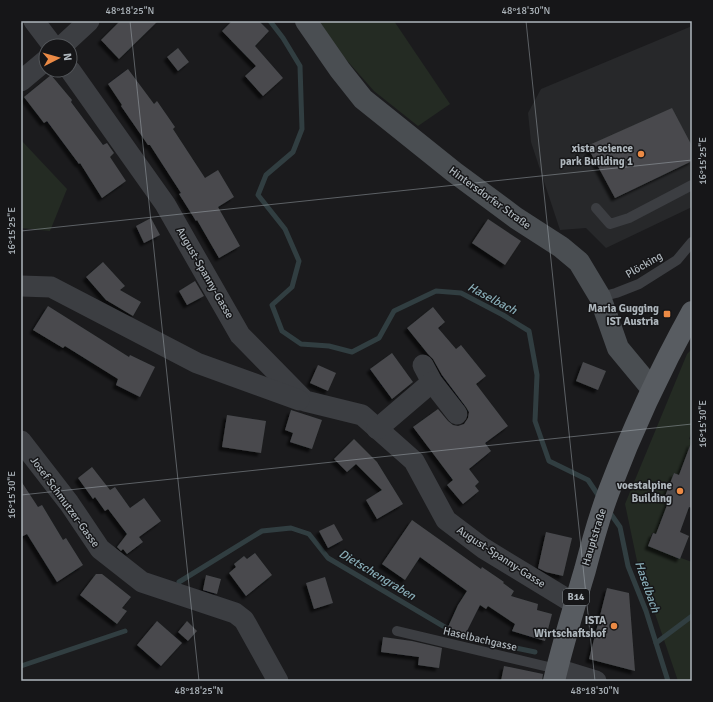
<svg xmlns="http://www.w3.org/2000/svg" width="713" height="702" viewBox="0 0 713 702" font-family="Signika,sans-serif">
	<defs>
		<filter id="shadow"><feDropShadow dx="-3.5" dy="3.5" stdDeviation="1" flood-color="#0009"/></filter>
	</defs>
	<rect width="100%" height="100%" fill="#1b1b1d"/>
	<polygon fill="#27282a" points="692,26 692,207 606,248 586,228 560,230 531,142 528,113 541,89"/>
	<g fill="#242b23">
		<polygon points="312,21 394,21 450,104 418,126 374,91"/>
		<polygon points="21,140 67,189 50,231 21,228"/>
		<polygon points="692,349 692,431 689,439 692,440 679,475 674,473 665,499 669,500 656,534 652,533 648,546 692,562 692,681 678,681 637,561 625,504 687,354"/>
	</g>
	<g fill="none" stroke-linecap="round" stroke-linejoin="round">
		<g stroke="#313e41" stroke-width="5">
			<polyline points="270,21 283,38 300,66 302,129 293,152 266,175 258,195 285,229 299,261 292,287 272,305 282,331 301,344 329,346 352,352 379,338 394,311 436,291 461,293 503,315 529,331 537,375 535,421 549,461 588,480 600,498"/>
			<polyline points="608,510 620,527 628,566 646,611 656,643"/>
			<polyline points="179,582 262,531 291,528 309,534 328,558 443,626 473,639 535,652"/>
			<polyline points="21,666 125,631"/>
			<polyline points="668,681 656,643 692,616"/>
		</g>
	</g>
	<g fill="#484a4d" filter="url(#shadow)">
		<polygon points="120,21 158,21 119,59 101,40"/>
		<polygon points="232,21 259,21 269,31 255,46 283,78 263,96 245,76 256,66 222,31"/>
		<polygon points="178,48 189,62 178,71 167,57"/>
		<polygon points="128,69 154,104 157,101 175,127 173,129 205,178 218,170 234,197 218,207 240,246 219,258 197,220 196,221 179,194 181,193 150,145 148,145 121,106 122,105 108,84"/>
		<polygon points="51,75 72,100 71,102 103,145 107,143 114,153 110,157 126,181 102,198 80,163 79,164 47,121 44,123 24,97"/>
		<polygon points="672,108 692,146 692,161 615,198 587,146"/>
		<polygon points="151,218 160,235 144,243 136,226"/>
		<polygon points="488,219 521,241 505,265 472,243"/>
		<polygon points="103,262 125,286 120,290 141,302 133,316 106,300 86,277"/>
		<polygon points="195,281 204,296 187,305 179,291"/>
		<polygon points="48,306 129,357 130,355 155,367 140,397 116,385 118,379 65,346 63,348 33,330"/>
		<polygon points="433,307 445,322 438,328 456,349 461,345 486,376 476,384 508,426 485,443 491,451 469,469 479,482 475,486 479,491 463,504 447,485 453,480 413,427 438,409 448,421 453,425 458,426 464,424 468,418 469,412 466,407 442,375 433,359 428,354 407,328"/>
		<polygon points="392,353 413,382 392,399 370,369"/>
		<polygon points="583,362 606,371 598,390 576,381"/>
		<polygon points="318,365 336,373 328,391 310,383"/>
		<polygon points="291,410 322,420 312,449 290,442 293,433 285,430"/>
		<polygon points="227,415 266,421 261,453 222,447"/>
		<polygon points="354,439 377,462 403,504 377,519 366,500 382,490 356,464 347,472 334,459"/>
		<polygon points="691,443 692,443 692,508 689,507 680,532 689,536 680,559 648,546 653,533 656,534 669,500 664,499 674,473 679,475"/>
		<polygon points="92,467 110,490 115,487 130,508 144,498 161,521 139,537 143,542 127,554 123,549 121,551 117,547 127,534 108,509 105,511 95,497 93,499 78,478"/>
		<polygon points="21,481 38,507 42,505 63,540 66,538 83,565 57,582 27,534 21,537"/>
		<polygon points="412,520 481,569 482,567 504,582 503,583 514,591 511,596 538,604 537,610 552,614 545,641 512,631 515,624 488,606 486,609 480,605 465,635 448,627 458,605 467,591 420,557 405,580 382,564"/>
		<polygon points="334,524 343,540 328,548 319,531"/>
		<polygon points="546,532 572,538 563,576 546,572 538,568"/>
		<polygon points="255,553 272,575 246,596 229,573 236,567 234,564 244,556 247,559"/>
		<polygon points="96,574 102,574 131,597 122,608 127,611 117,624 80,595"/>
		<polygon points="206,575 221,579 217,594 203,590"/>
		<polygon points="325,577 333,603 314,609 306,583"/>
		<polygon points="607,588 629,593 635,671 589,659"/>
		<polygon points="157,621 182,643 161,666 137,645"/>
		<polygon points="187,621 197,631 188,641 178,632"/>
		<polygon points="383,637 412,641 442,648 439,668 418,665 419,657 381,652"/>
		<polygon points="504,666 543,674 542,681 501,681"/>
	</g>
	<g fill="none" stroke-linecap="round" stroke-linejoin="round">
		<g stroke="#3c3e42" stroke-width="10">
			<polyline points="596,208 610,224 629,218 692,185"/>
			<polyline points="600,297 616,293 639,284 677,260 692,242"/>
			<polyline points="397,631 557,669"/>
		</g>
		<g stroke="#3c3e42" stroke-width="21">
			<polyline points="34,21 53,46"/>
			<polyline points="62,46 89,21"/>
			<polyline points="70,70 165,204 240,335 305,401 362,415 414,461 446,520 483,548 575,604"/>
			<polyline points="21,81 46,60"/>
			<polyline points="21,286 51,287 197,363 299,400"/>
			<polyline points="423,365 432,382 457,414"/>
			<polyline points="377,429 432,382"/>
			<polyline points="21,441 69,503 100,549 142,582 235,613 244,620 278,681"/>
			<polyline points="557,669 596,681"/>
		</g>
		<polyline stroke="#4a4e52" stroke-width="22" points="306,21 340,70 363,99 454,172 516,218 561,247 579,262 600,297 618,348 652,389"/>
		<path stroke="#585c61" stroke-width="22" d="M 554,681 C 563,643 574,607 585,570 C 592,543 599,517 609,491 C 632,430 660,370 692,312"/>
	</g>
	<path fill="none" stroke="#aeb6bc" stroke-width="1" stroke-opacity="0.45" d="M 130,21 L 199,681M 526,21 L 595,681M 21,231 L 692,160M 21,495 L 692,424"/>
	<g fill="#eb8a45" stroke="#161618" stroke-width="1.5">
		<circle cx="641" cy="154" r="4"/>
		<rect x="663" y="310" width="8" height="8" rx="2"/>
		<circle cx="680" cy="491" r="4"/>
		<circle cx="614" cy="626" r="4"/>
	</g>
	<g text-anchor="middle" dominant-baseline="central" stroke-width="3" stroke-linejoin="round" paint-order="stroke">
		<rect fill="#161618" stroke="#80868b" stroke-width="1" x="563" y="589" width="26" height="16" rx="3"/>
		<g font-size="10" font-weight="bold" fill="#aeb6bc">
			<text x="576" y="597">B14</text>
		</g>
		<g font-size="11" font-weight="bold" fill="#aeb6bc" stroke="#161618" text-anchor="end">
			<text x="633" y="148">xista science<tspan x="633" dy="13">park Building 1</tspan></text>
			<text x="659" y="308">Maria Gugging<tspan x="659" dy="13">IST Austria</tspan></text>
			<text x="672" y="485">voestalpine<tspan x="672" dy="13">Building</tspan></text>
			<text x="606" y="620">ISTA<tspan x="606" dy="13">Wirtschaftshof</tspan></text>
		</g>
		<g font-size="11" fill="#aeb6bc" stroke="#161618">
			<text transform="translate(490 198) rotate(36)">Hintersdorfer Straße</text>
			<text transform="translate(644 265) rotate(-30)">Plöcking</text>
			<text transform="translate(205 273) rotate(60)">August-Spanny-Gasse</text>
			<text transform="translate(65 502) rotate(54)">Josef Schmutzer-Gasse</text>
			<text transform="translate(594 537) rotate(-73)">Hauptstraße</text>
			<text transform="translate(501 557) rotate(33)">August-Spanny-Gasse</text>
			<text transform="translate(480 639) rotate(13)">Haselbachgasse</text>
		</g>
		<g font-size="12" font-style="italic" fill="#87abb5" stroke="#161618">
			<text transform="translate(492 299) rotate(28)">Haselbach</text>
			<text transform="translate(377 575) rotate(31)">Dietschengraben</text>
			<text transform="translate(647 587) rotate(71)">Haselbach</text>
		</g>
	</g>
	<rect width="713" height="702" fill="none" stroke="#161618" stroke-width="44"/>
	<g transform="translate(58 58) rotate(84)"><circle r="19" fill="#161618" stroke="#53565a"/>
	<path d="M0-3L7 15L0 10L-7 15Z" fill="#eb8a45"/>
	<text y="-6" font-size="11" font-weight="bold" text-anchor="middle" fill="#aeb6bc">N</text>
	</g>
	<rect x="22" y="22" width="669" height="658" fill="none" stroke="#aeb6bc" stroke-width="1.5"/>
	<g font-size="10" text-anchor="middle" fill="#aeb6bc">
		<text x="130" y="14">48°18'25"N</text>
		<text x="526" y="14">48°18'30"N</text>
		<text transform="translate(702 161) rotate(-90)" y="4">16°15'25"E</text>
		<text transform="translate(11 231) rotate(-90)" y="4">16°15'25"E</text>
		<text transform="translate(702 424) rotate(-90)" y="4">16°15'30"E</text>
		<text transform="translate(11 495) rotate(-90)" y="4">16°15'30"E</text>
		<text x="199" y="694">48°18'25"N</text>
		<text x="595" y="694">48°18'30"N</text>
	</g>
</svg>
